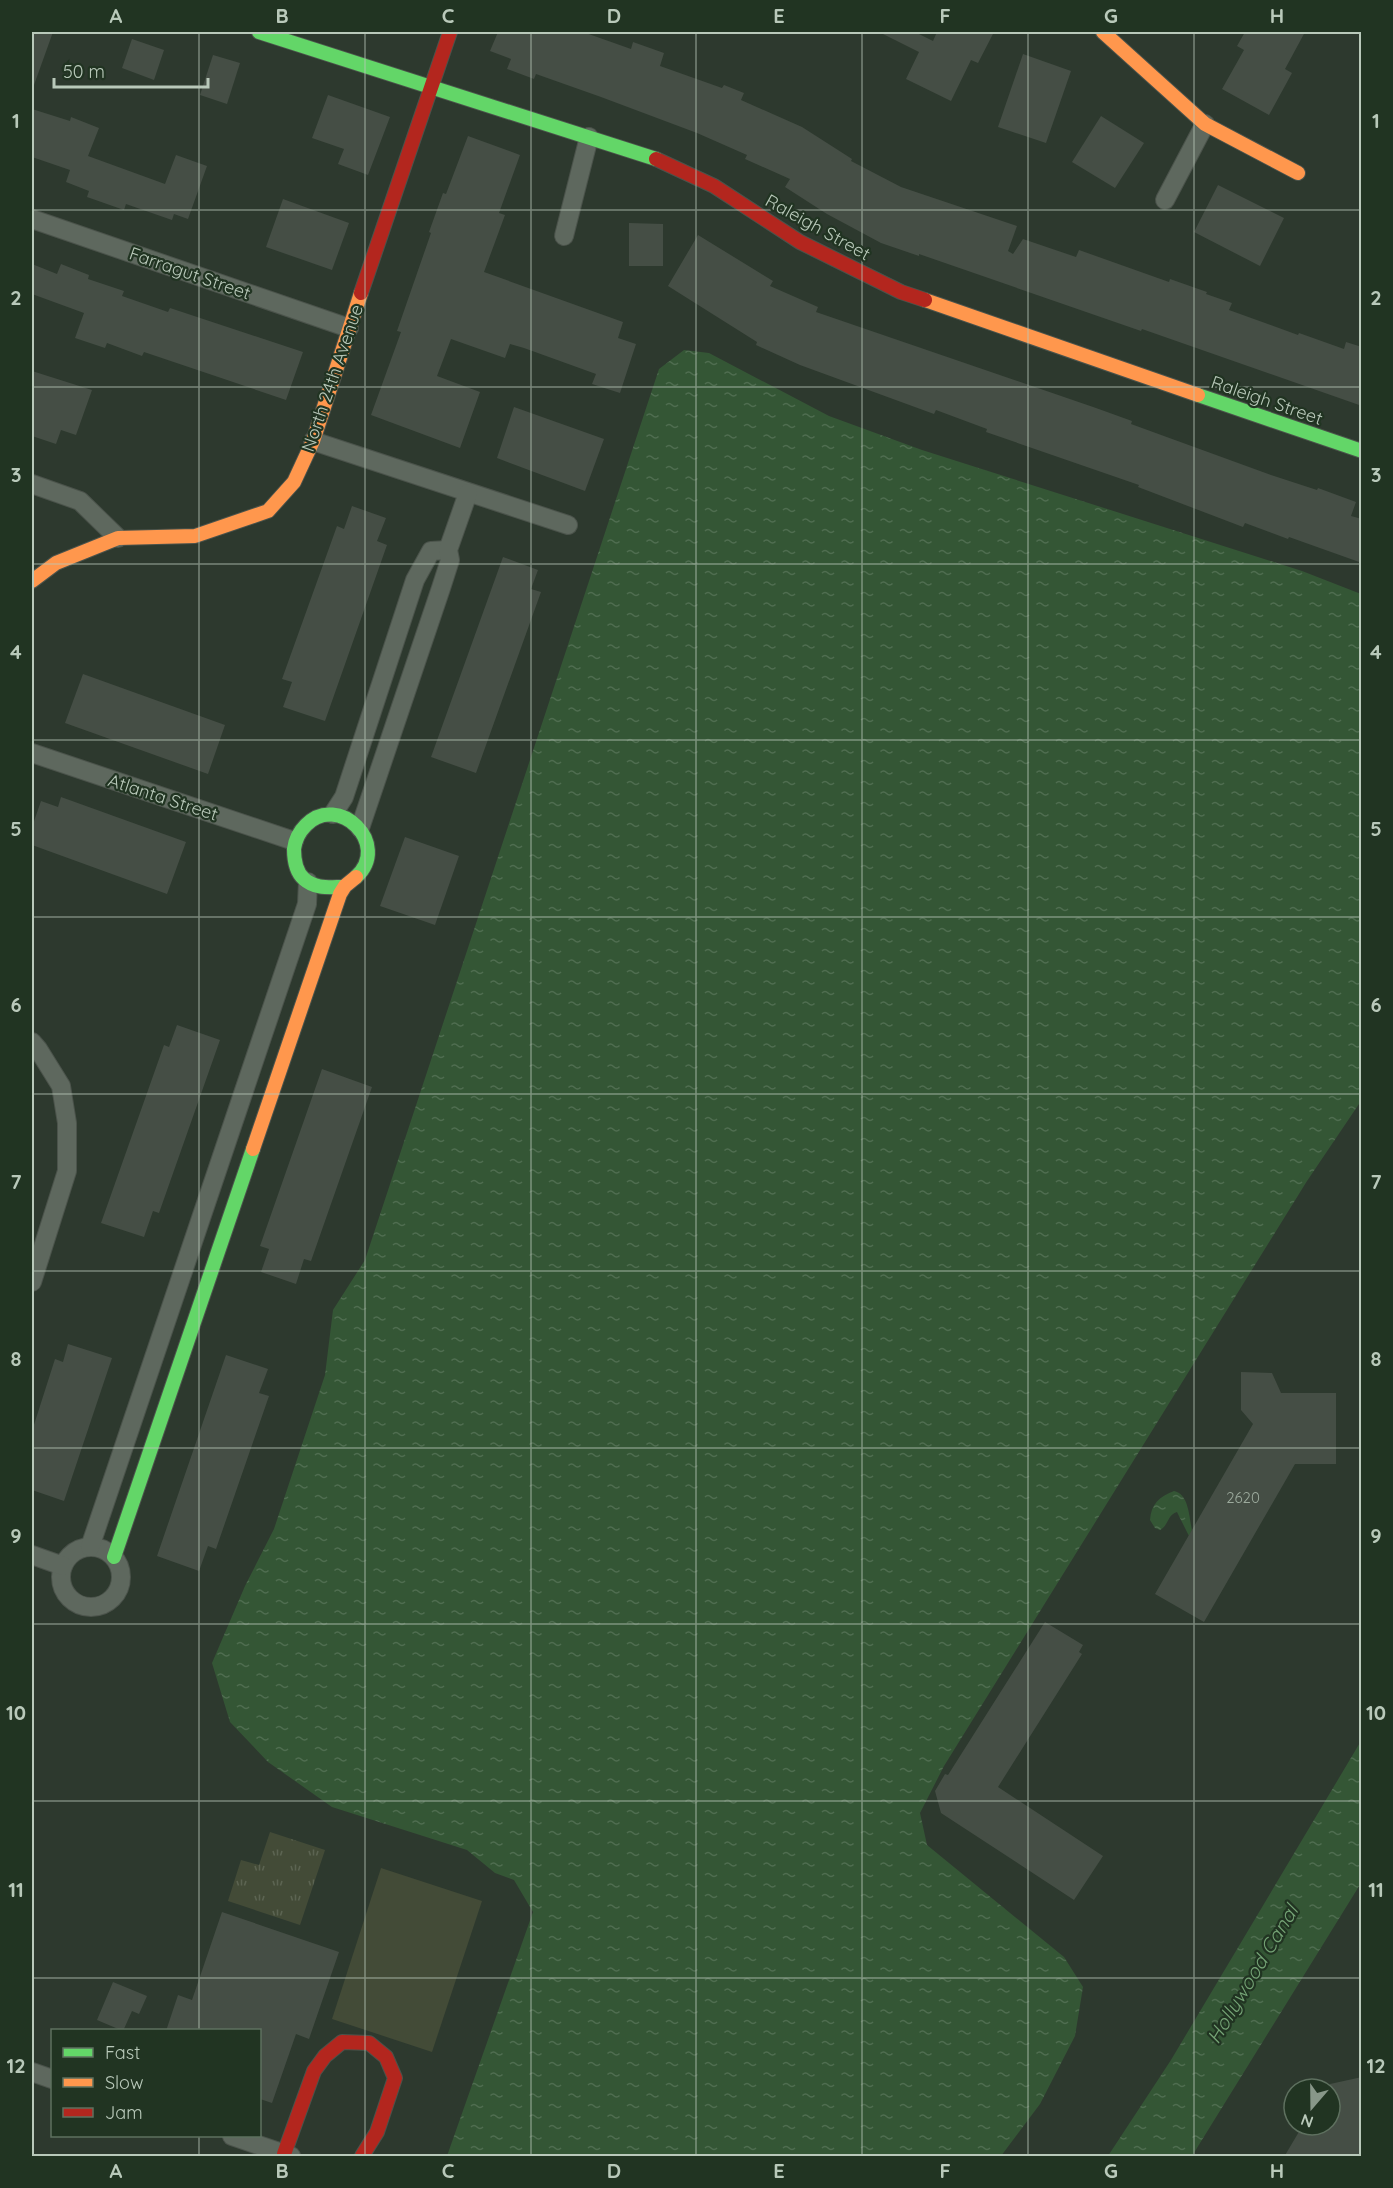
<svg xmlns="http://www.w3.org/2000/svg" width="1393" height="2188" viewBox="0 0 1393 2188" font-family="Quicksand,sans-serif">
	<defs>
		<pattern id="park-tufts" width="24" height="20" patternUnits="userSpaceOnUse" patternTransform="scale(1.5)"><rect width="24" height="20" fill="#434b37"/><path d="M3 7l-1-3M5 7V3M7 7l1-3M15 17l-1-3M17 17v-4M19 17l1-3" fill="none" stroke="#5c6452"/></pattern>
		<pattern id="water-ripples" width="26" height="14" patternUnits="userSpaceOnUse" patternTransform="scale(1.5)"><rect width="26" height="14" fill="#345635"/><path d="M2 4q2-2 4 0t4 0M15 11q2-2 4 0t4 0" fill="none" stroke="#4f6d50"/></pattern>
	</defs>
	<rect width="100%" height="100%" fill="#2d392e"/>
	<polygon fill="url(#park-tufts)" points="270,1832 325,1850 300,1925 228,1901 241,1860 259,1865"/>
	<polygon fill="#434b37" points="381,1868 482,1901 432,2052 332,2019"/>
	<g fill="url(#water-ripples)">
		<polygon points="684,350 709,353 829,416 922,450 1302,571 1361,594 1361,1101 1307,1181 944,1766 920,1813 927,1845 1064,1957 1083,1987 1075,2036 1040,2104 1001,2156 447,2156 533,1912 514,1880 495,1873 467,1850 332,1807 268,1762 230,1722 212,1663 245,1586 274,1529 325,1375 333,1310 365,1260 659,369"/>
		<path d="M 1174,1491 C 1189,1494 1189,1517 1192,1530 L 1189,1536 L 1177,1512 C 1167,1515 1169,1525 1160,1530 L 1155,1528 L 1150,1520 C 1151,1504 1159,1497 1174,1491 Z"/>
		<polygon points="1361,1741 1361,1883 1192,2156 1108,2156 1171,2060"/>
	</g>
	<g fill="#454e45">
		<polygon points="32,32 53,32 34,85 32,85"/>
		<polygon points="498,32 583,32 631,49 633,42 664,53 660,66 722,88 724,85 744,93 741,100 802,127 852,159 851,161 901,187 1017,226 1008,251 1013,254 1023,239 1076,257 1079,250 1169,282 1170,279 1207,292 1206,294 1232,303 1229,310 1298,335 1299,333 1344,349 1346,342 1362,347 1362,406 1142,329 1141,331 919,254 919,256 881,243 827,214 785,187 790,179 745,159 747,155 697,133 601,97 536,74 534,79 507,69 511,59 490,51"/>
		<polygon points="879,32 915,32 933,41 937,32 994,32 978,63 971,60 951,101 906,79 919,52"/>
		<polygon points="1245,32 1305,32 1285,69 1292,73 1269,115 1222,89 1244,50 1237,46"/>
		<polygon points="132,39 164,50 154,80 122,68"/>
		<polygon points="1023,54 1071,71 1046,143 998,127"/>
		<polygon points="213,55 240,63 227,104 200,95"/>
		<polygon points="328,95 390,117 368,175 338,164 344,149 312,138"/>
		<polygon points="32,109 70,121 71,117 99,128 88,156 165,184 176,155 207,166 188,219 174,214 172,220 126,204 124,210 87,197 89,191 66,182 70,170 32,157"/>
		<polygon points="1101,116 1144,143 1115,188 1072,162"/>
		<polygon points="468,136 520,155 499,213 505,215 484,272 623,322 618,338 636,344 620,393 592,384 596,374 524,348 510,344 505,358 451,339 437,376 480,392 460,448 371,415 401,332 397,331 431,233 429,232 443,193 446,194"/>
		<polygon points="1218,185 1284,218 1260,266 1194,232"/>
		<polygon points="283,199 349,223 332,270 266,247"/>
		<polygon points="629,223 663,224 663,266 629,266"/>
		<polygon points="698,235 773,281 770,286 818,307 816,312 1096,408 1132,421 1131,424 1271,475 1317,490 1318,488 1356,502 1351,516 1362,519 1362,563 1289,537 1288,539 1245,523 1243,527 1138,487 1139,485 986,432 987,429 936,410 934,414 800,365 756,345 757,342 668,286"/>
		<polygon points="32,264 57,274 61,264 89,275 88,279 124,291 122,296 168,312 170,308 303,352 286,400 144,352 142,356 107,343 105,348 75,338 84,313 32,294"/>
		<polygon points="32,371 92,390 76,435 61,430 56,444 32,436"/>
		<polygon points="514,407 604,439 585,491 497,458"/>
		<polygon points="352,506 386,518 377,541 387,545 325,721 283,707 292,682 282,679 337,526 344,529"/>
		<polygon points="503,557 538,570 531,589 541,592 476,773 431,757"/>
		<polygon points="83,674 225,725 208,774 65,723"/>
		<polygon points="61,797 186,842 167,894 32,845 32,827 41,801 58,807"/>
		<polygon points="405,837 459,856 435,925 380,906"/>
		<polygon points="177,1025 220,1040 159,1213 153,1211 144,1237 101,1223 164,1045 169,1047"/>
		<polygon points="322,1069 372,1087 311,1261 304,1259 296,1284 261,1272 269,1249 260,1246"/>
		<polygon points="68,1344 112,1358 64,1501 32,1490 32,1431 55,1359 63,1362"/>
		<polygon points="226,1355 268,1369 259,1393 269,1396 216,1549 208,1546 199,1571 157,1556"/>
		<polygon points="1241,1372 1272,1373 1281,1393 1336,1393 1336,1464 1295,1464 1204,1622 1155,1594 1253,1424 1241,1410"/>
		<polygon points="1045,1622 1083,1645 1079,1652 1082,1654 998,1787 1103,1856 1074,1900 941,1813 935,1791 945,1774 948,1775"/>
		<polygon points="222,1912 339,1952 309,2039 296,2034 272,2103 260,2099 260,2031 166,2031 178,1995 192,2000"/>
		<polygon points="113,1982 147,1996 139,2014 132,2011 123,2031 97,2020"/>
		<polygon points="1362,2077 1362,2157 1284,2157 1303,2125 1330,2125 1330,2084"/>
	</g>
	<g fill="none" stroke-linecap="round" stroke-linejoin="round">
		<defs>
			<g id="street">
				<polyline points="1165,200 1205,124"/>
				<polyline points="32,219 349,328"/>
				<polyline points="564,236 589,137"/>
				<polyline points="313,441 568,525"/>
				<polyline points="32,484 80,501 118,538"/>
				<polyline points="32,753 294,841"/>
				<polyline points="333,814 344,797 415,580 431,551 448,550"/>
				<polyline points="360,828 441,588 450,560 448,550 468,493"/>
				<polyline points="32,1042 38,1049 61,1086 67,1123 67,1171 32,1282"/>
				<circle cx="91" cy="1577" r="30"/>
				<polyline points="90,1547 307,904 308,882"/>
				<polyline points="32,1555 63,1566"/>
				<polyline points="32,2072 52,2079"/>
				<polyline points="232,2136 291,2156"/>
			</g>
			<g id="fast">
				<polyline points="259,32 656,159"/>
				<polyline points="1198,395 1362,451"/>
				<path d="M 343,887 C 329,887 315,889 304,879 C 296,872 294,859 294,849 C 295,840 300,831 306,825 C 338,792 392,844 356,877"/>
				<polyline points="114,1557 253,1149"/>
			</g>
			<g id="slow">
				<polyline points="1103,32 1205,124 1298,173"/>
				<polyline points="925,300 1198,395"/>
				<polyline points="32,581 56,563 118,538 195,536 268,511 294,482 313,441 361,293"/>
				<polyline points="253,1149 340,894 345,886 356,877"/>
			</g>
			<g id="jam">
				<polyline points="656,159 714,186 800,242 901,292 925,300"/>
				<polyline points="361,293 450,32"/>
				<polyline points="284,2154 314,2071 325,2056 342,2042 369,2043 386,2057 395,2078 377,2132 362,2156"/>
			</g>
		</defs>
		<use href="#street" stroke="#4b534b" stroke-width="20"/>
		<use href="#fast" stroke="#4b534b" stroke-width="16"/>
		<use href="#slow" stroke="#4b534b" stroke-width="16"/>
		<use href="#jam" stroke="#4b534b" stroke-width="16"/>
		<use href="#street" stroke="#5e685e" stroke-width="18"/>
		<use href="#fast" stroke="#63d668" stroke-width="14"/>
		<use href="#slow" stroke="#ff974d" stroke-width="14"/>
		<use href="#jam" stroke="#b3261e" stroke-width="14"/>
	</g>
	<path fill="none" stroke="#b9c9ba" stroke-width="1.5" stroke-opacity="0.55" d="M 199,32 L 199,2030M 365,32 L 365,2156M 531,32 L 531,2156M 696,32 L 696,2156M 862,32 L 862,2156M 1028,32 L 1028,2156M 1194,32 L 1194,2156M 32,210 L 1362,210M 32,387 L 1362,387M 32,564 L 1362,564M 32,740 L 1362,740M 32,917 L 1362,917M 32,1094 L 1362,1094M 32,1271 L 1362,1271M 32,1448 L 1362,1448M 32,1624 L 1362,1624M 32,1801 L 1362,1801M 32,1978 L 1362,1978M 199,2136 L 199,2156"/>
	<g text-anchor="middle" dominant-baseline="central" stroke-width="4.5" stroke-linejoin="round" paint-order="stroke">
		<g font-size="15" fill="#9caa9d">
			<text x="1243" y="1497">2620</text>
		</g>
		<g font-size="18" fill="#b9c9ba" stroke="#213422">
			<text transform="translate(818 227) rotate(29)">Raleigh Street</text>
			<text transform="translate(190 273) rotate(19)">Farragut Street</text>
			<text transform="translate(332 378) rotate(-71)">North 24th Avenue</text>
			<text transform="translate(1267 400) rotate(19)">Raleigh Street</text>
			<text transform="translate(163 797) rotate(18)">Atlanta Street</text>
		</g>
		<g font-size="20" font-style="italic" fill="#75a476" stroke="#213422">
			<text transform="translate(1252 1974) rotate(-59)">Hollywood Canal</text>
		</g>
	</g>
	<rect width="1393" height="2188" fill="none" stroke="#213422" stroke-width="66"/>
	<rect x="51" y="2029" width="210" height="108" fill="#213422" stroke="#5e705f" stroke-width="1.5"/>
	<rect x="63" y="2048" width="30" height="9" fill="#63d668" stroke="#5e705f" stroke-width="1.5"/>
	<text x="105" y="2059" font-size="18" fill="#b9c9ba">Fast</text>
	<rect x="63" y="2078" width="30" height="9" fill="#ff974d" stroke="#5e705f" stroke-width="1.5"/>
	<text x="105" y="2089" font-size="18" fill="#b9c9ba">Slow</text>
	<rect x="63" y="2108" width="30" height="9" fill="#b3261e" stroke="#5e705f" stroke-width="1.5"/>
	<text x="105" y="2119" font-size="18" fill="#b9c9ba">Jam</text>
	<g transform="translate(1312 2107) rotate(200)"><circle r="28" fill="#213422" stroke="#5e705f" stroke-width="1.5"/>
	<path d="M0-4.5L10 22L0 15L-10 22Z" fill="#889789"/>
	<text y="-9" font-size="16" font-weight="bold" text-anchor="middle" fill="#b9c9ba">N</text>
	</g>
	<path d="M54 78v9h154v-9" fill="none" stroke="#b9c9ba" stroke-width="3"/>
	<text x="63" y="78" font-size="18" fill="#b9c9ba" stroke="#213422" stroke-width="4.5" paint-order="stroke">50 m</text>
	<rect x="33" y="33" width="1327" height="2122" fill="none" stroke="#b9c9ba" stroke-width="2"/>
	<g font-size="20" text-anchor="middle" font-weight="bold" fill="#b9c9ba">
		<text x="116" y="23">A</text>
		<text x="282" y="23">B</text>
		<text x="448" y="23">C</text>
		<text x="614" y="23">D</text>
		<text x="779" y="23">E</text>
		<text x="945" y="23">F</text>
		<text x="1111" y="23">G</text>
		<text x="1277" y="23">H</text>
		<text x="16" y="128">1</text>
		<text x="1376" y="128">1</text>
		<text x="16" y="305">2</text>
		<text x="1376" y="305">2</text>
		<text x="16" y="482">3</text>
		<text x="1376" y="482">3</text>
		<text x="16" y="659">4</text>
		<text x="1376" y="659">4</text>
		<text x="16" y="836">5</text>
		<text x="1376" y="836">5</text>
		<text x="16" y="1012">6</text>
		<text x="1376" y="1012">6</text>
		<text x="16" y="1189">7</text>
		<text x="1376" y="1189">7</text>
		<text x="16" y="1366">8</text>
		<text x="1376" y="1366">8</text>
		<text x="16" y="1543">9</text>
		<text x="1376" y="1543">9</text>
		<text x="16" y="1720">10</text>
		<text x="1376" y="1720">10</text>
		<text x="16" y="1897">11</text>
		<text x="1376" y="1897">11</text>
		<text x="16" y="2073">12</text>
		<text x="1376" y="2073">12</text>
		<text x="116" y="2178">A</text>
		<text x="282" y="2178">B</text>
		<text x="448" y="2178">C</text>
		<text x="614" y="2178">D</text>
		<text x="779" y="2178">E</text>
		<text x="945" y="2178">F</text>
		<text x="1111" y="2178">G</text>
		<text x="1277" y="2178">H</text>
	</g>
</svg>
